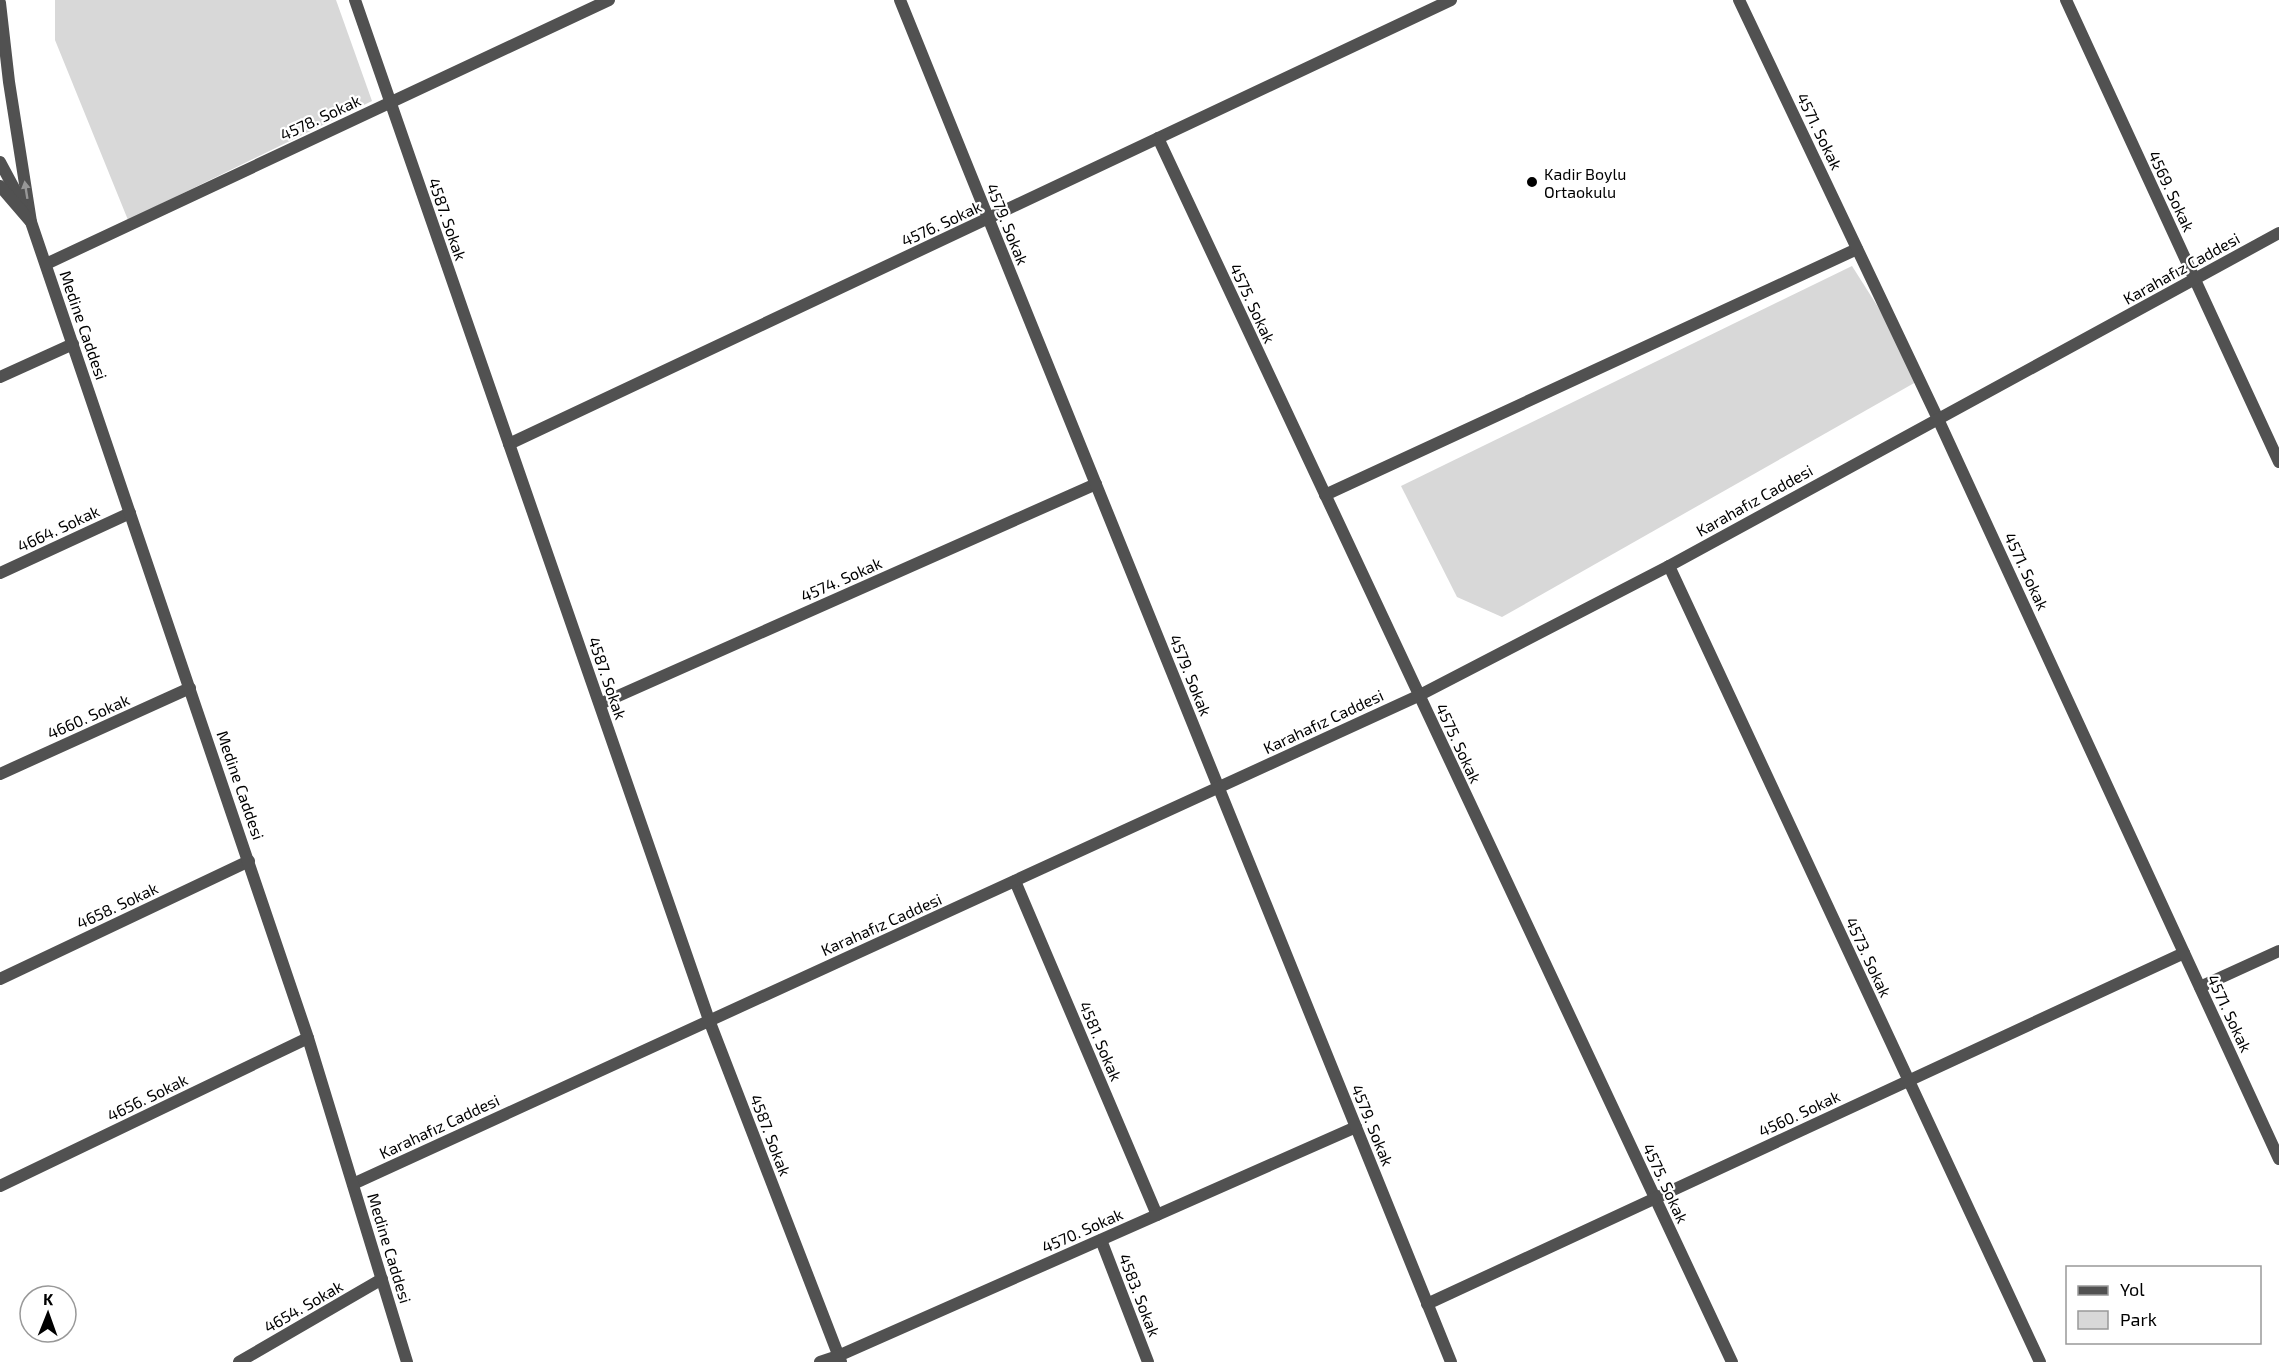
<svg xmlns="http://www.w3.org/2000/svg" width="2279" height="1362" viewBox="0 0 2279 1362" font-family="'Exo 2',sans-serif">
	<rect width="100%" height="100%" fill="#fff"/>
	<g fill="#d8d8d8">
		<polygon points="55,0 336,0 372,101 128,220 55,40"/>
		<polygon points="1852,266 1923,378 1502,617 1457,597 1401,486"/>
	</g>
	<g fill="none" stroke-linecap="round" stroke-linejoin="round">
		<g stroke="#515151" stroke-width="12">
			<polyline points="2066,0 2279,462"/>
			<polyline points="1158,138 1732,1362"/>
			<polyline points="0,377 73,344"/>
			<polyline points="1325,495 1857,249"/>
			<polyline points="1669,566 2040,1362"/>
			<polyline points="0,573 130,513"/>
			<polyline points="600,704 1096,484"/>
			<polyline points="0,774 190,688"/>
			<polyline points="1015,881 1157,1215"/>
			<polyline points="0,979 249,861"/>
			<polyline points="2200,987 2279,951"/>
			<polyline points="709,1020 841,1362"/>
			<polyline points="0,1186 308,1038"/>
			<polyline points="1101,1240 1148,1362"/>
			<polyline points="1427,1304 2184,953"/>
			<polyline points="820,1362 838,1356 1356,1127"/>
		</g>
		<g stroke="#515151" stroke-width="12">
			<polyline points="355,0 709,1020"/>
			<polyline points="900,0 1451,1362"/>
			<polyline points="1739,0 1938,419 2279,1159"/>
			<polyline points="46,264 609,0"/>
			<polyline points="509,444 1451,0"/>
			<polyline points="353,1184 1418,696 1669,566 2279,233"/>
			<polyline points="239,1362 382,1279"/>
		</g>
		<g stroke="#515151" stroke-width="12">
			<polyline points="0,3 9,82 31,222"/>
			<polyline points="0,162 22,203"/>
			<polyline points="0,186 31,222 308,1038 407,1362"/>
		</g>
	</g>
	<defs><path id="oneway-solid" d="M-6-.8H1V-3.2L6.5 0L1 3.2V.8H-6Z" transform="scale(1.5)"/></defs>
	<use fill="#979797" href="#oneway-solid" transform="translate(26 190) rotate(-99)"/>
	<circle fill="#000" stroke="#fff" stroke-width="2" cx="1532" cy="182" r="6"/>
	<g text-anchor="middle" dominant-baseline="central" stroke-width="4.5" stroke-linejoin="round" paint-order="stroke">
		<g font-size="16" fill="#000" stroke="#fff">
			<text transform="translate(320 117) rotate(-25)">4578. Sokak</text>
			<text transform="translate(1820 131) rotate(64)">4571. Sokak</text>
			<text transform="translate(2172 191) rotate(65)">4569. Sokak</text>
			<text transform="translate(448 219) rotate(71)">4587. Sokak</text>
			<text transform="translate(941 223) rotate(-25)">4576. Sokak</text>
			<text transform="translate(1008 224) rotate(68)">4579. Sokak</text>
			<text transform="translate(2181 268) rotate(-29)">Karahafız Caddesi</text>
			<text transform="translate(1253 303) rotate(65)">4575. Sokak</text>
			<text transform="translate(84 325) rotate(71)">Medine Caddesi</text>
			<text transform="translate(1754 500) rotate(-29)">Karahafız Caddesi</text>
			<text transform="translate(58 528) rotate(-25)">4664. Sokak</text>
			<text transform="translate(2027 571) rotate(65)">4571. Sokak</text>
			<text transform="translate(841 579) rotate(-24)">4574. Sokak</text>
			<text transform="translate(1191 675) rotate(68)">4579. Sokak</text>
			<text transform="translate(608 678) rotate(71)">4587. Sokak</text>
			<text transform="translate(88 716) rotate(-24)">4660. Sokak</text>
			<text transform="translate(1323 721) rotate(-25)">Karahafız Caddesi</text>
			<text transform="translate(1459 743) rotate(65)">4575. Sokak</text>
			<text transform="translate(241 785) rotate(71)">Medine Caddesi</text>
			<text transform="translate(117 905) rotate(-25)">4658. Sokak</text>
			<text transform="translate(881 924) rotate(-24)">Karahafız Caddesi</text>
			<text transform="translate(1869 957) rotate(65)">4573. Sokak</text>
			<text transform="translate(2230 1013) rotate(65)">4571. Sokak</text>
			<text transform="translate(1101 1041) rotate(67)">4581. Sokak</text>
			<text transform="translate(147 1097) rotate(-26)">4656. Sokak</text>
			<text transform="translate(1799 1113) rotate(-25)">4560. Sokak</text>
			<text transform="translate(1373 1125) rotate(68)">4579. Sokak</text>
			<text transform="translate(439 1126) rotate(-25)">Karahafız Caddesi</text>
			<text transform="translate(771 1135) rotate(69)">4587. Sokak</text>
			<text transform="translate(1666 1183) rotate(65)">4575. Sokak</text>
			<text transform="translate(1082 1230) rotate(-24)">4570. Sokak</text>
			<text transform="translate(390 1248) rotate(73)">Medine Caddesi</text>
			<text transform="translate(1140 1295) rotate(69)">4583. Sokak</text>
			<text transform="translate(303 1306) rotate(-30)">4654. Sokak</text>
		</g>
		<g font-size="16" fill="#000" stroke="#fff" text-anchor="start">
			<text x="1544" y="173">Kadir Boylu<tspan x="1544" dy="18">Ortaokulu</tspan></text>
		</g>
	</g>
	<rect x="2066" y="1266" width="195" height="78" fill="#ffffff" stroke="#999999" stroke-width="1.5"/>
	<rect x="2078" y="1286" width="30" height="9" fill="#515151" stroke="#999999" stroke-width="1.5"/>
	<text x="2120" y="1296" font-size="18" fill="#000000">Yol</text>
	<rect x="2078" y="1311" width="30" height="18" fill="#d8d8d8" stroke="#999999" stroke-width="1.5"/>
	<text x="2120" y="1326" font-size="18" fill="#000000">Park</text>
	<g transform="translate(48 1314) rotate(1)"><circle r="28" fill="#ffffff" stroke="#999999" stroke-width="1.5"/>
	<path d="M0-4.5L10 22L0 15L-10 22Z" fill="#000000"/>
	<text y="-9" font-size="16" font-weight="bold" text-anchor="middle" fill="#000000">K</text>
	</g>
</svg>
